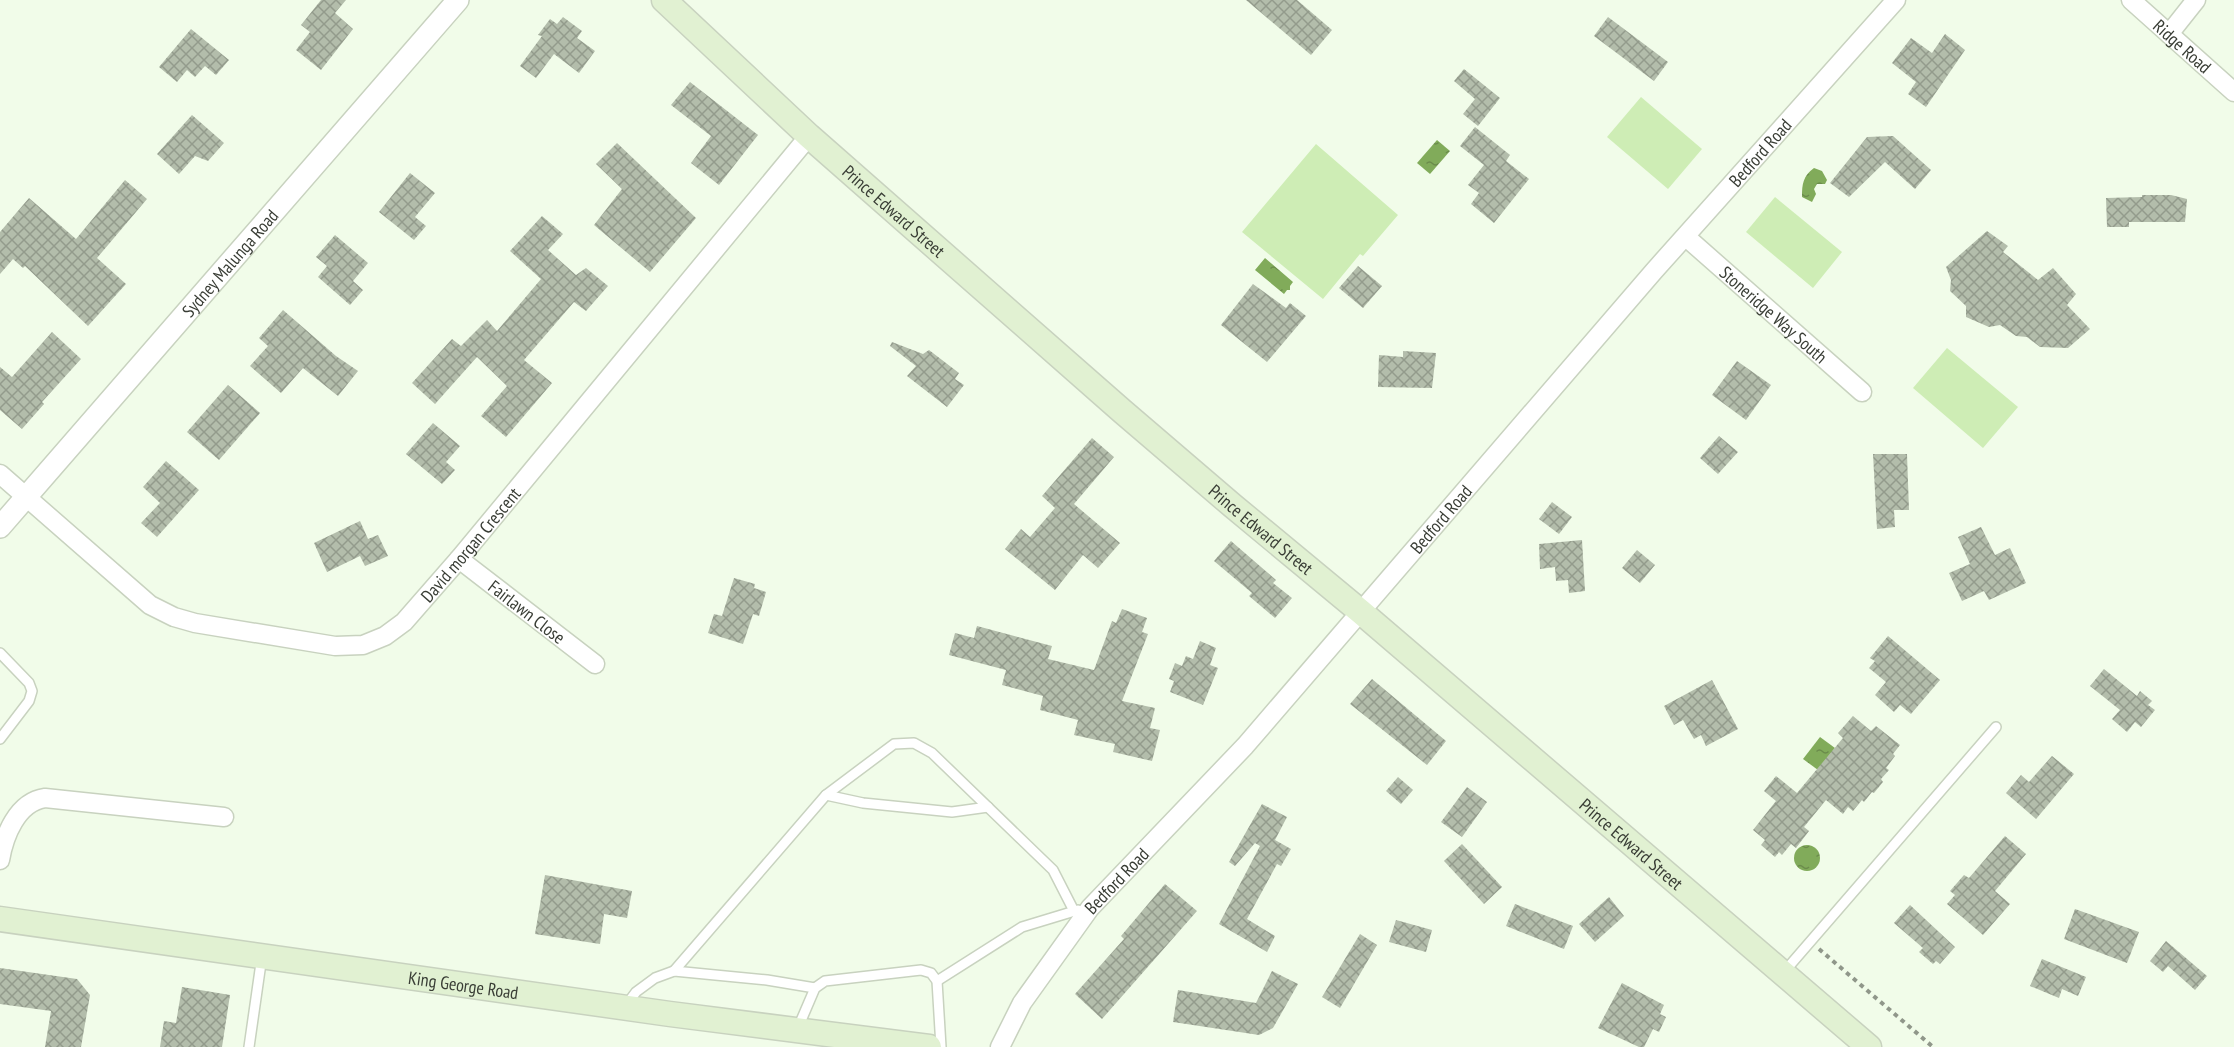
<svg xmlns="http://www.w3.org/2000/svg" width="2234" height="1047" viewBox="0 0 2234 1047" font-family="'PT Sans Narrow',sans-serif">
	<defs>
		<pattern id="water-ripples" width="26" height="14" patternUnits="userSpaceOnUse" patternTransform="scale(1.5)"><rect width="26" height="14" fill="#81ab5a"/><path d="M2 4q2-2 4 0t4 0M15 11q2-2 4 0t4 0" fill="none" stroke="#6b8c4b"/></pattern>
		<pattern id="building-cross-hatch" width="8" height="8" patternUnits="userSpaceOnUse" patternTransform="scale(1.5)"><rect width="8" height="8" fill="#b3bdab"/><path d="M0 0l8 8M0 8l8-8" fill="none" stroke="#939b8c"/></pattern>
	</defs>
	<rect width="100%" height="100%" fill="#f1fce9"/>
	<g fill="#ceedb5">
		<polygon points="1641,97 1702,149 1668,189 1607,137"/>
		<polygon points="1316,144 1398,215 1363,256 1360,254 1323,299 1242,232"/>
		<polygon points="1775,197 1842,252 1813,288 1746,232"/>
		<polygon points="1947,348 2018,407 1983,448 1913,388"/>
	</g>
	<g fill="url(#water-ripples)">
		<polygon points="1437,140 1450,151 1430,174 1417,163"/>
		<path d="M 1814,168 L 1822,171 L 1827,180 L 1825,184 L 1817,184 L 1814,189 L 1816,194 L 1812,202 L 1802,197 C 1802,184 1803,176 1814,168 Z"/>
		<polygon points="1265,258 1293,282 1290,286 1290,290 1287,290 1284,294 1255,270"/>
		<polygon points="1820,737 1835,748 1818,770 1803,759"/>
		<circle cx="1807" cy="858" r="13"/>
	</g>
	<g fill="url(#building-cross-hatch)">
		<polygon points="321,0 346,0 335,13 353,29 321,70 296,50 310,32 301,25"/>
		<polygon points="1246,0 1297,0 1332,30 1311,55"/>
		<polygon points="563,17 582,31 577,38 595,51 579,73 554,54 536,78 520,66 542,36 538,35 550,19 557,24"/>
		<polygon points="1608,17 1668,62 1654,81 1594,36"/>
		<polygon points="191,29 229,60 216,75 205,66 195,77 187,70 177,82 159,67"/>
		<polygon points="1945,34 1965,50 1926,107 1908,94 1916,82 1892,63 1911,38 1932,53"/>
		<polygon points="1464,69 1500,98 1478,126 1463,114 1475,99 1454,81"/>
		<polygon points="690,82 758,135 719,185 691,163 711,136 671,105"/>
		<polygon points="192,115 224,143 208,161 195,156 179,174 157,154"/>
		<polygon points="1475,127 1510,155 1506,161 1529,179 1494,223 1471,204 1479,193 1468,185 1484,165 1460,146"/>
		<polygon points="1893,136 1931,170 1915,189 1885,162 1849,197 1830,183 1867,137"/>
		<polygon points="617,143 696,218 650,272 594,225 622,189 596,164"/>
		<polygon points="410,173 435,193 415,217 426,226 414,240 379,212"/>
		<polygon points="125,180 147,199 97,258 126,284 88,326 25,266 23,268 13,259 0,274 0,232 29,198 76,239"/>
		<polygon points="2142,195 2171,195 2187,199 2185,222 2129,222 2129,227 2107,227 2106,198 2142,197"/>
		<polygon points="542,216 563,234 548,250 576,275 586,268 608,286 586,311 574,302 524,360 552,383 506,437 481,416 507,386 477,357 435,404 412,383 452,339 461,346 487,320 497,331 541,279 510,251"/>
		<polygon points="1987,231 2008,246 2003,252 2038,280 2053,268 2076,294 2067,305 2090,329 2068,348 2040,347 2027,337 2016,336 2000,325 1989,327 1966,317 1966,306 1950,291 1951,280 1946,267"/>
		<polygon points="335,235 368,263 353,281 363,290 350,305 318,277 327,266 316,257"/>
		<polygon points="1358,266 1382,286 1363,308 1339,288"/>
		<polygon points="1253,284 1286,308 1290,303 1306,316 1267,362 1221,325"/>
		<polygon points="283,310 336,356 358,371 338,396 303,368 281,393 250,366 268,346 259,338"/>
		<polygon points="52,332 81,359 42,402 44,404 22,429 0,410 0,367 12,377"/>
		<polygon points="892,342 923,354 929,350 959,373 955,379 964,385 947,407 907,376 916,366 890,346"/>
		<polygon points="1403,351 1436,353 1432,388 1378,387 1379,355 1403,357"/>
		<polygon points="1737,361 1771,385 1746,420 1712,395"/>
		<polygon points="228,385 260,413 219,460 187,432"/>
		<polygon points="433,423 460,446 446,462 455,470 442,484 406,454"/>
		<polygon points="1719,436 1738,452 1718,474 1700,458"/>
		<polygon points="1092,438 1114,457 1074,504 1120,543 1098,568 1083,555 1055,590 1005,549 1021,529 1030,537 1055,508 1042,496"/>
		<polygon points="1873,454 1907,454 1909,510 1894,510 1895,527 1877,529"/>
		<polygon points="166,461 199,490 157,537 141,523 160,503 143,487"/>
		<polygon points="1552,502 1572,517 1559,534 1539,519"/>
		<polygon points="360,521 368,539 378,535 388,556 365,566 360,556 327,572 314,543"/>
		<polygon points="1981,527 1995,555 2010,548 2026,583 1989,600 1984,591 1962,601 1949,573 1970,564 1958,537"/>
		<polygon points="1582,540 1585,591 1569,593 1568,580 1556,581 1555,567 1540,569 1539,544"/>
		<polygon points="1231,541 1276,580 1273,583 1292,598 1275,618 1249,596 1252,593 1214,561"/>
		<polygon points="1637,550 1655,565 1640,583 1622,568"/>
		<polygon points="734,578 755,584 754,588 766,592 759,616 753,614 743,644 708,633 714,614 722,616"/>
		<polygon points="1122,609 1147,618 1142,632 1148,634 1122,701 1155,708 1150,728 1160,730 1152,761 1113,752 1115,744 1074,735 1078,720 1040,710 1043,696 1002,685 1006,670 949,655 955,633 974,638 977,626 1052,646 1048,659 1094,670 1112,621 1116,623"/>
		<polygon points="1888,636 1940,680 1911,714 1900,705 1894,712 1875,695 1886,682 1869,668 1875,661 1870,658"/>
		<polygon points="1200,641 1216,648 1210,665 1218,668 1203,705 1170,692 1174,681 1169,679 1175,663 1182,666 1186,656 1193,659"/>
		<polygon points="2104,669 2137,696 2140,691 2152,701 2148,705 2155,710 2141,727 2135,722 2127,732 2112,719 2120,710 2090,686"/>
		<polygon points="1372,679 1446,741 1427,765 1350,704"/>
		<polygon points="1712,680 1738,729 1706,746 1701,735 1694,739 1683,720 1674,725 1664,706"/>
		<polygon points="1853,716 1871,731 1876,726 1900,745 1893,754 1895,756 1886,768 1889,770 1881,779 1883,782 1874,793 1872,792 1864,802 1862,800 1853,811 1848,807 1843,814 1826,800 1804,827 1809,831 1796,848 1791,844 1782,855 1779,852 1775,857 1761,845 1765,840 1753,830 1776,801 1764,791 1776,776 1797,793 1843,738 1838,733"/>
		<polygon points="2052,756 2074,774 2036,819 2006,793 2021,775 2029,782"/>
		<polygon points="1398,777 1413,790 1401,804 1386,791"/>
		<polygon points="1467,787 1487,802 1462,837 1441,822"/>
		<polygon points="1262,804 1287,817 1275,840 1291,849 1281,866 1277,864 1247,919 1275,936 1267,952 1219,924 1260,846 1255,843 1235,866 1229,862"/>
		<polygon points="2005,836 2026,854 1995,891 2010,904 1983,935 1947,904 1955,895 1950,891 1964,875 1969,878"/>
		<polygon points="1462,844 1502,887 1484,904 1444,861"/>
		<polygon points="545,875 632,891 627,918 604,914 600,944 535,934"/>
		<polygon points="1165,884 1197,911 1102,1019 1075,994 1124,939 1121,936"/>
		<polygon points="1609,897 1624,916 1595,942 1579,924"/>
		<polygon points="1515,904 1573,926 1564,949 1506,926"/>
		<polygon points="1910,905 1955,947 1940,964 1936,961 1933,964 1919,952 1923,948 1894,923"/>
		<polygon points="2075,909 2139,932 2127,963 2064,939"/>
		<polygon points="1396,920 1432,930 1426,952 1389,942"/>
		<polygon points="1360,934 1377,945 1340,1008 1322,997"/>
		<polygon points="2166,941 2207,976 2195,990 2168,966 2163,972 2150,961"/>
		<polygon points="2042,959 2086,977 2078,996 2062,989 2059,998 2030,986"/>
		<polygon points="0,968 77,979 90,995 81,1047 45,1047 51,1011 0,1004"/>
		<polygon points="1272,971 1298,984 1273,1028 1259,1035 1173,1022 1178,990 1256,1003"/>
		<polygon points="1622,983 1664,1005 1660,1014 1666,1017 1659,1032 1653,1029 1644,1047 1639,1047 1598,1028"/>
		<polygon points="182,987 230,995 222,1047 160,1047 164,1021 176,1023"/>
	</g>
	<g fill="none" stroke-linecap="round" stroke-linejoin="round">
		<defs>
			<g id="service">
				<polyline points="0,653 29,683 32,691 29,701 0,739"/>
				<polyline points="826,795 863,803 952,812 988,807"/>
				<polyline points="674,971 826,795 894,744 914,743 932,753 1053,870 1074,911"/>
				<polyline points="1784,972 1996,727"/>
				<polyline points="937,981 1022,927 1078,910"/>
				<polyline points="627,1004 636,992 655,978 674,971 767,980 815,988"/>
				<polyline points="797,1030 815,988 825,981 921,970 931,973 937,981 941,1047"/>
				<polyline points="249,1047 262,956"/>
			</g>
			<g id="minor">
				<path id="s1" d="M 2131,0 L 2234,92"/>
				<polyline points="2169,34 2196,0"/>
				<path id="s2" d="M 1686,237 L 1862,392"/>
				<path id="s3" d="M 0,474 L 150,605 L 174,617 L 195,623 L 335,646 L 363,645 L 385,636 L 404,622 L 459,559 L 809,136"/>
				<path id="s4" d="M 459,559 L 595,664"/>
				<path d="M 0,860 C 4,836 17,802 45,798 L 224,817"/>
				<path id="s5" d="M 1000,1047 L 1022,1003 L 1090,908 L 1245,746 L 1654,271 L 1896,0"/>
			</g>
			<g id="tertiary">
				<path id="s6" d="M 0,527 L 458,0"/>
			</g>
			<g id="secondary">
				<path id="s7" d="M 664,0 L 809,136 L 1122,411 L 1233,506 L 1361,612 L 1869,1047"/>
				<path id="s8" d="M 0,919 L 670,1014 L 929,1047"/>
			</g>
		</defs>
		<use href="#service" stroke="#c8d2bf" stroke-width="12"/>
		<use href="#minor" stroke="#c8d2bf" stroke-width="21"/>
		<use href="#tertiary" stroke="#c8d2bf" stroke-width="24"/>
		<use href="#secondary" stroke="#c8d2bf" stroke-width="27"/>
		<polyline stroke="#90978a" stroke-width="4" stroke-dasharray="4.5 4.5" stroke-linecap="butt" points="1819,949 1933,1047"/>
		<use href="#service" stroke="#fff" stroke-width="9"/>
		<use href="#minor" stroke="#fff" stroke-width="18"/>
		<use href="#tertiary" stroke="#fff" stroke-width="21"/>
		<use href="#secondary" stroke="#e1f1d2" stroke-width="24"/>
	</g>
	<g text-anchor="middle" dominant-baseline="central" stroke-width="6" stroke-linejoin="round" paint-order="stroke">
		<g font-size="18" fill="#393d35" stroke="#fff">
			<text stroke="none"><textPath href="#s1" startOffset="69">Ridge Road</textPath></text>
			<text stroke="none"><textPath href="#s5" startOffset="1176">Bedford Road</textPath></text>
			<text stroke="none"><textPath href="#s7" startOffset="312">Prince Edward Street</textPath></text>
			<text stroke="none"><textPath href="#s6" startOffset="350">Sydney Malunga Road</textPath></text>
			<text stroke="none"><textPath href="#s2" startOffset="117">Stoneridge Way South</textPath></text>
			<text stroke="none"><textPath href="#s5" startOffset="690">Bedford Road</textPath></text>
			<text stroke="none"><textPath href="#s7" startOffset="798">Prince Edward Street</textPath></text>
			<text stroke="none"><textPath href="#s3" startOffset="567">David morgan Crescent</textPath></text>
			<text stroke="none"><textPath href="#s4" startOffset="86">Fairlawn Close</textPath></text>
			<text stroke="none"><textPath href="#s7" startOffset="1284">Prince Edward Street</textPath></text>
			<text stroke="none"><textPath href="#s5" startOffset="204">Bedford Road</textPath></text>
			<text stroke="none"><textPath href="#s8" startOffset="468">King George Road</textPath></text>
		</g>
	</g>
</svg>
